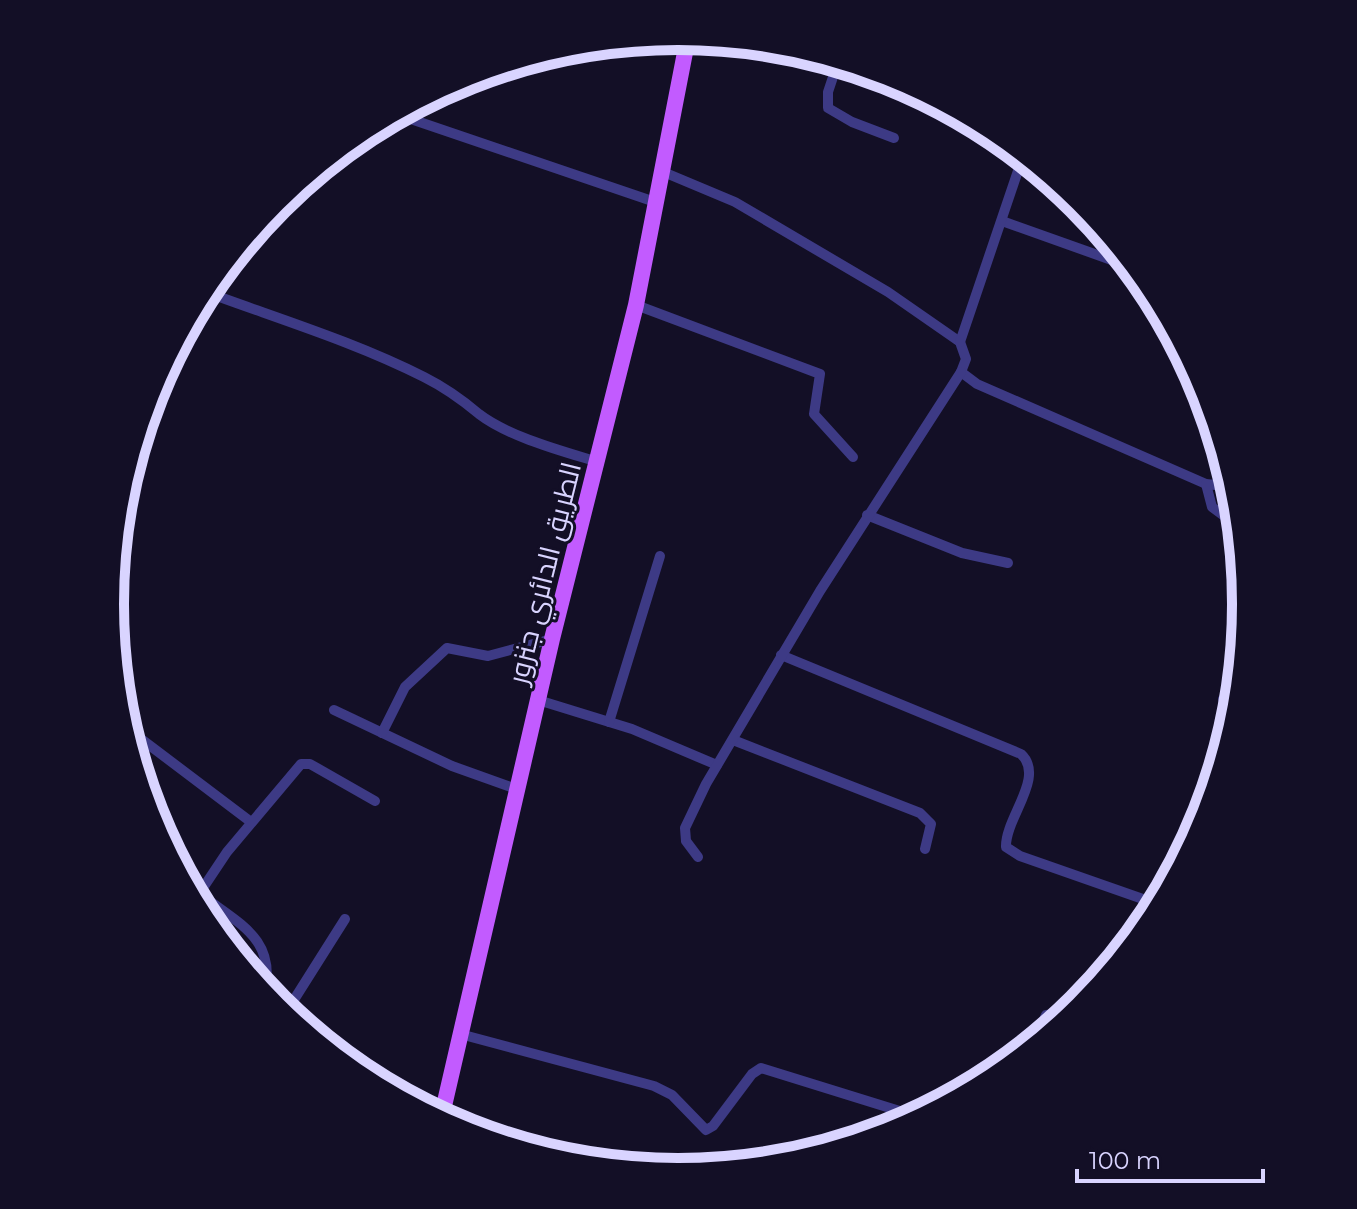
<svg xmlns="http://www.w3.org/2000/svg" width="1357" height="1209" viewBox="0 0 1357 1209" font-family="Montserrat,Cairo,sans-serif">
	<rect width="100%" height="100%" fill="#130f26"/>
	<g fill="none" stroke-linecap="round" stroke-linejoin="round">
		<g stroke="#3d3a85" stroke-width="10">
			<polyline points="598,49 599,44"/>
			<polyline points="838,62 828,92 828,108 852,122 894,138"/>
			<polyline points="396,114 655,202"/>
			<polyline points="661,171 735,202 888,292 960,342 966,359 961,372 977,384 1206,484 1234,487"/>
			<polyline points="1002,221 1134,268"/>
			<path d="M 206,292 C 279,319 355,342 424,377 C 446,388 460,398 479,414 C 509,437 562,451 598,462"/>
			<polyline points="636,305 820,374 814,414 853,457"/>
			<polyline points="960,342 1023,156"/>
			<polyline points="1206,484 1212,507 1239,527"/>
			<polyline points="867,515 962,553 1008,563"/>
			<path d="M 781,655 L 1021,754 C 1046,777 1005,818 1006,847 L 1020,856 L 1160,905"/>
			<polyline points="1223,699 1237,704"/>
			<polyline points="538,700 632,729 717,765"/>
			<polyline points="334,710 452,766 519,790"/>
			<polyline points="609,722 660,556"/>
			<polyline points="124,726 251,822"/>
			<polyline points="382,733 405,687 447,648 488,656 552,639"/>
			<polyline points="733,740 920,813 931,824 925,849"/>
			<polyline points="698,857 686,841 685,828 706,784 820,591 961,372"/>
			<path d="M 199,893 C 238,924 276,937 265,992"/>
			<polyline points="195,900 227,852 301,764 310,764 375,801"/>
			<polyline points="285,1014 345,919"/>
			<polyline points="460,1034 654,1086 672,1095 706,1130 713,1126 752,1074 761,1068 919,1117"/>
			<polyline points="1033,1045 1046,1015 1073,1013"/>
		</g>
		<polyline stroke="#c25bff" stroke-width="16" points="441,1119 552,639 636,305 688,37"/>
	</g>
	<g text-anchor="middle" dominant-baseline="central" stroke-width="6" stroke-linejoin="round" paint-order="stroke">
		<g font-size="28" fill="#d9d4ff" stroke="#130f26">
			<text transform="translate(544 573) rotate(-76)">الطريق الدائري جنزور</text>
		</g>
	</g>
	<path d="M0 0H1357V1209H0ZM124 604a554 554 0 1 1 1108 0a554 554 0 1 1-1108 0Z" fill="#130f26" fill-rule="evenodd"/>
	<path fill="none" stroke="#d9d4ff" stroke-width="10" d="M124 604a554 554 0 1 1 1108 0a554 554 0 1 1-1108 0Z"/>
	<path d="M1077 1169v12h186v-12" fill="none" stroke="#d9d4ff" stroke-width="4"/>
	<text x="1089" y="1169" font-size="24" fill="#d9d4ff" stroke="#130f26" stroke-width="6" paint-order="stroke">100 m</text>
</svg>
